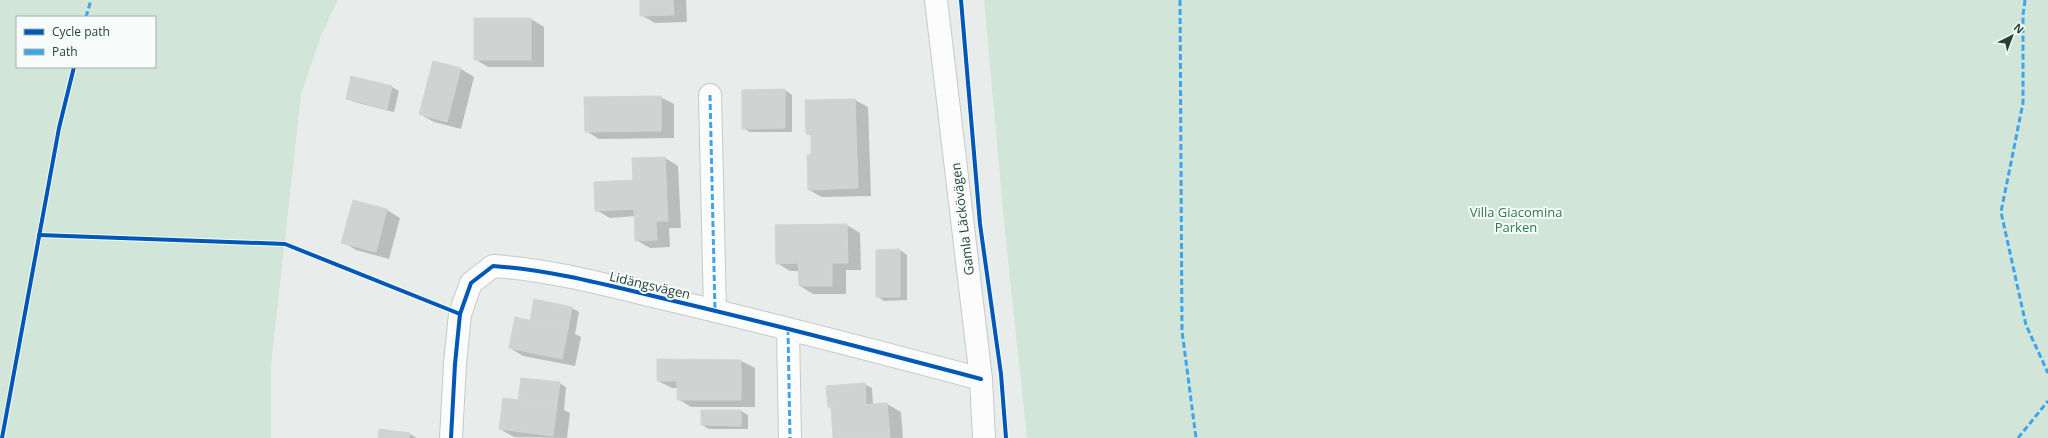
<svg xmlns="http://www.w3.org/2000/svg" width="2048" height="438" viewBox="0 0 2048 438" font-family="'Open Sans',sans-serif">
	<rect width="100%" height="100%" fill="#e8edeb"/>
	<g fill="#d1e6d8" fill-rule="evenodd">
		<path d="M 0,0 L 338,0 L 322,33 L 301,95 L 271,365 L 271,438 L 0,438 ZM 17,17 L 155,17 L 155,67 L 17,67 Z"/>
		<polygon points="984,0 2048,0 2048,438 1027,438 1005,233"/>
	</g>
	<g fill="#0003">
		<polygon points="641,0 686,0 687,22 655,23 641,15"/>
		<polygon points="531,19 544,27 544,67 488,67 475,59"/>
		<polygon points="461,69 474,77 461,129 434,122 420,114"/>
		<polygon points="352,77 392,87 399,91 394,112 354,102 347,98"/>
		<polygon points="785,90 792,95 792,132 750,132 743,128 743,91"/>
		<polygon points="660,97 674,104 674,138 599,139 586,131"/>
		<polygon points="855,100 868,107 871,196 822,197 809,190 812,155 812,136 807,134"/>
		<polygon points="665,158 678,166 681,228 669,228 670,247 650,248 636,240 635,216 610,218 596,210"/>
		<polygon points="354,202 387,210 400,218 389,259 356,250 343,242"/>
		<polygon points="847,225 860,233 861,270 846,270 846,294 813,294 800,286 799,271 790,271 777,263"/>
		<polygon points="900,250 907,255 907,300 884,301 877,296"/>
		<polygon points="535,300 572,308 579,312 575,334 581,337 575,366 523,356 510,348 531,322"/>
		<polygon points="658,360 741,361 755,368 755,407 691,407 678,399 678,388 672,388 658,381"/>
		<polygon points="559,383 566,387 564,410 570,413 567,438 514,437 500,429"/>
		<polygon points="864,384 872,388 873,405 887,404 901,412 903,438 834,438 832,408 828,406"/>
		<polygon points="741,411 748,415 748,429 709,429 702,425"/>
		<polygon points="410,434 417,438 379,438"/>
	</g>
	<g fill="#cfd4d2" stroke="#d1d6d4">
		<polygon points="640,0 673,0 674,15 640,16"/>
		<rect x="474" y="18" width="57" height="42"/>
		<polygon points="433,61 461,68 447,122 419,114"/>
		<polygon points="351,76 392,86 387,109 346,99"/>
		<polygon points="785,89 785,128 742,129 742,90"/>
		<polygon points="661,96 661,131 585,132 584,97"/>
		<polygon points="855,99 858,188 808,190 807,155 811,154 811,134 806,134 805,100"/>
		<polygon points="665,157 668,221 656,221 657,240 635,241 634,209 595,211 594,182 633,180 632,158"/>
		<polygon points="353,200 387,209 376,252 341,243"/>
		<polygon points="847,224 848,263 832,263 832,286 799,286 798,263 776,264 775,225"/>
		<polygon points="900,249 900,297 876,297 876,250"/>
		<polygon points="534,299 572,307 568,329 530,321"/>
		<polygon points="515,317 568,329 562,359 509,348"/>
		<polygon points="657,359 741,360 741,400 677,400 677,381 657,381"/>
		<polygon points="521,378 560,382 557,404 518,400"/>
		<polygon points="865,383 866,404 828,407 826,386"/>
		<polygon points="503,398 557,404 553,436 499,429"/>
		<polygon points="887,403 890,438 833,438 831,407"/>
		<polygon points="701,410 741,410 741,426 701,425"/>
		<polygon points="379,429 410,433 409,438 378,438"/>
	</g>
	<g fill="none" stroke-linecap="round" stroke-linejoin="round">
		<defs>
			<g id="minor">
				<polyline points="936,0 981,379 984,438"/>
				<polyline points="710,95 715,311"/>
				<polyline points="788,329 790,438"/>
				<path d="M 451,438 L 455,364 L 460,314 L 471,283 L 493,266 C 554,270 614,287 674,301 C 776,325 879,352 981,379"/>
			</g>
		</defs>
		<use href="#minor" stroke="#c5cac8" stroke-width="24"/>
		<use href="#minor" stroke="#fcfcfc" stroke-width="22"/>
		<g stroke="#3ea4ec" stroke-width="3" stroke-dasharray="6 3" stroke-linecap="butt">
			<polyline points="1180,0 1182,331 1196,438"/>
			<polyline points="2025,0 2023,15 2023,103 2001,212 2026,325 2048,373"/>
			<polyline points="86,17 91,0"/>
			<polyline points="710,95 715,311"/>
			<polyline points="788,329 790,438"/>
			<polyline points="2018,438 2048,401"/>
		</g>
		<defs>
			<g id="cycleway">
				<polyline points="961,0 980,224 1001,374 1006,438"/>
				<polyline points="39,235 285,244 460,314"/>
				<polyline points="2,438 59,128 74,67"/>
				<path d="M 451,438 L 455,364 L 460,314 L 471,283 L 493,266 C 554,270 614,287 674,301 C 776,325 879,352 981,379"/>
			</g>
		</defs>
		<use href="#cycleway" stroke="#f7fbf9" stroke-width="6"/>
		<use href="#cycleway" stroke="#0057b8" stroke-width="4"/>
	</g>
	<g text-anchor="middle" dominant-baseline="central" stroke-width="4" stroke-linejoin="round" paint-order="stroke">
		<g font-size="13" fill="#2d7a4b" stroke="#f7fbf9">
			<text x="1516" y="212">Villa Giacomina<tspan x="1516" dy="15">Parken</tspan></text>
		</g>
		<g font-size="13" fill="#24423a" stroke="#f7fbf9">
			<text transform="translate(962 219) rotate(-97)">Gamla Läckövägen</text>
			<text transform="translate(650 285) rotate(13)">Lidängsvägen</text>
		</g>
	</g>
	<rect x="16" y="16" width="140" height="52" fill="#f7fbf9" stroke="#a3b1ad"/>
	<rect x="24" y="29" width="20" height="6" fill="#0057b8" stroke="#a3b1ad"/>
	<text x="52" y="36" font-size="12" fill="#24423a">Cycle path</text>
	<rect x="24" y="49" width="20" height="6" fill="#3ea4ec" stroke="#a3b1ad"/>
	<text x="52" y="56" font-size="12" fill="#24423a">Path</text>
	<g transform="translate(2012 36) rotate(42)" stroke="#f7fbf9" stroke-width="3" paint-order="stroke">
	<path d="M0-3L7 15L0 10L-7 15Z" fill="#24423a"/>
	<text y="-6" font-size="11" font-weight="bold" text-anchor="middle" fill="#24423a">N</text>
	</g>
</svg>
